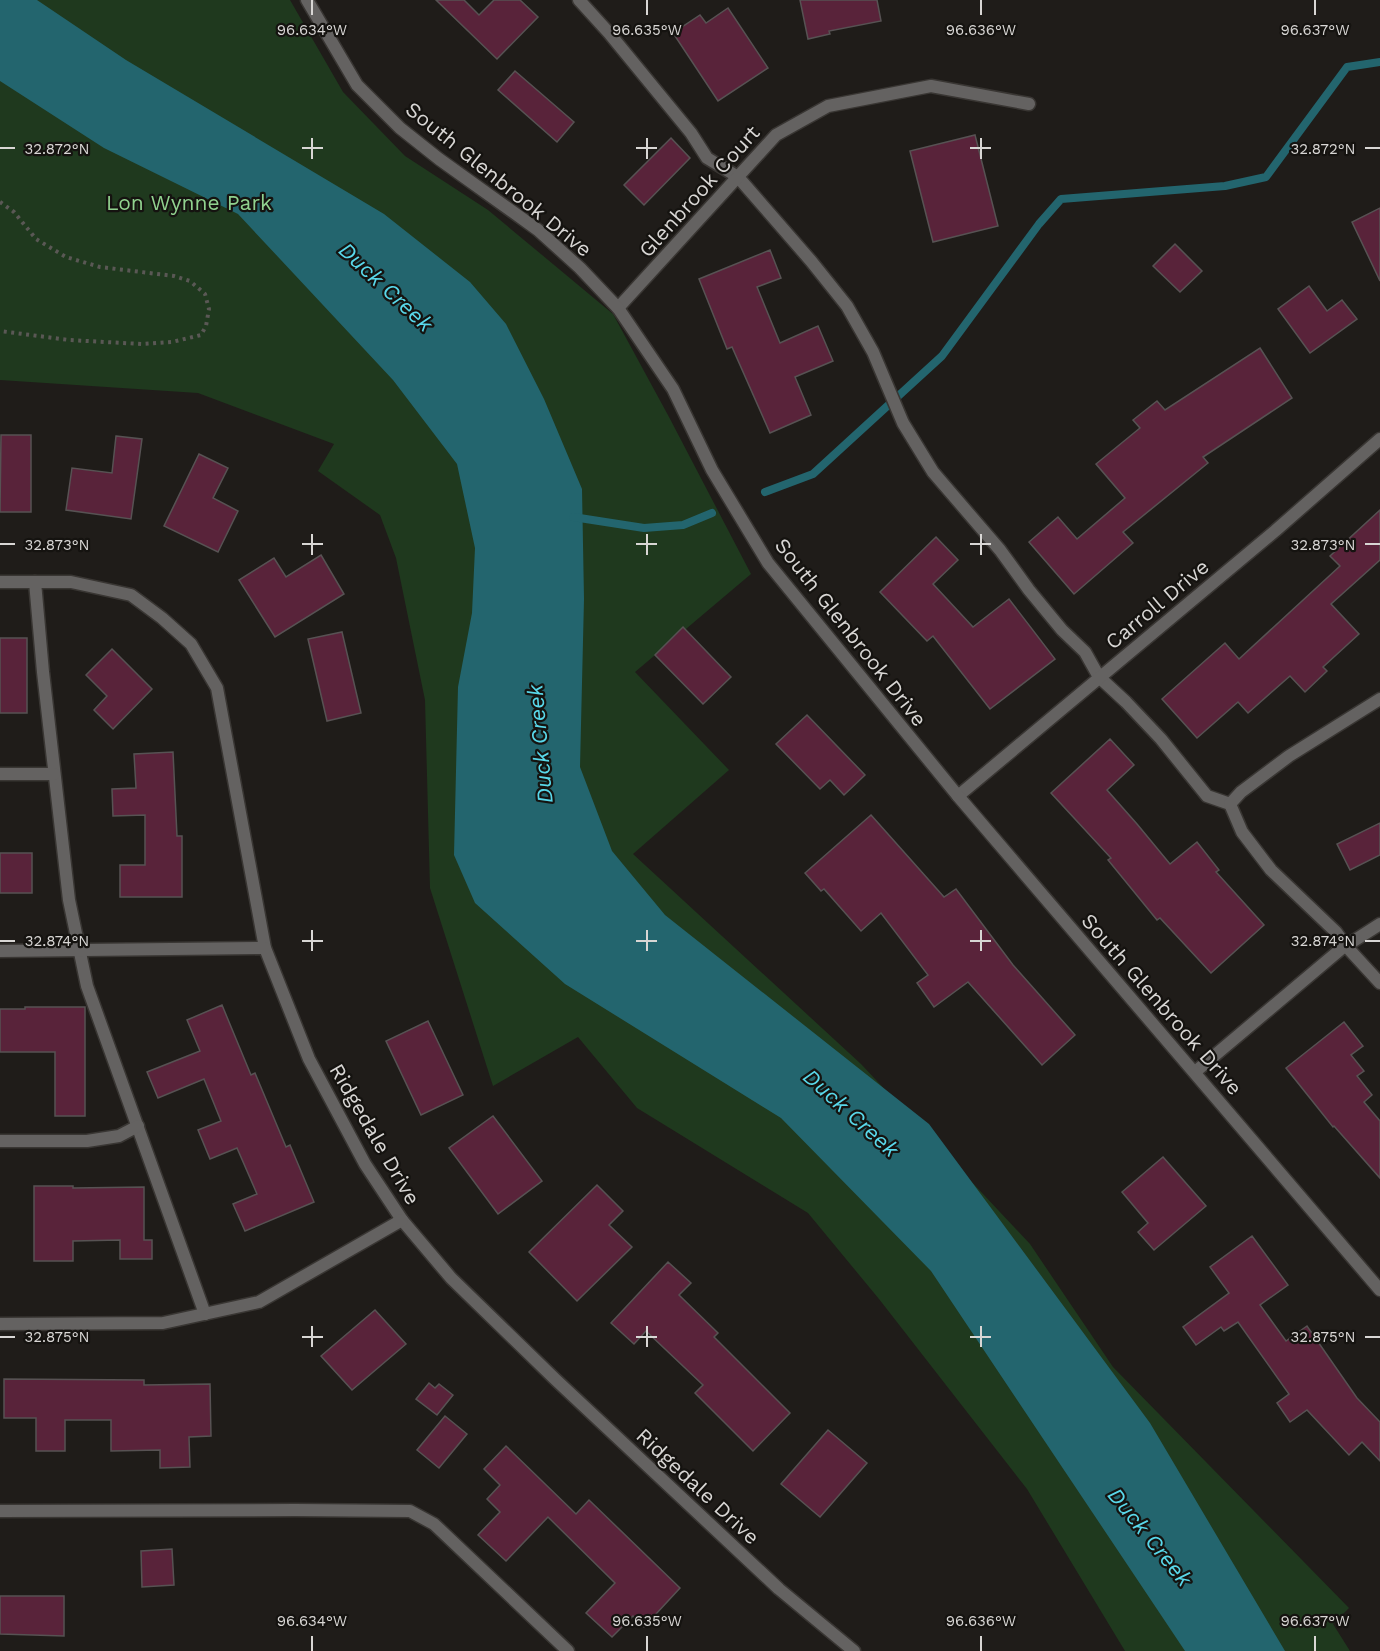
<svg xmlns="http://www.w3.org/2000/svg" width="1380" height="1651" viewBox="0 0 1380 1651" font-family="'Work Sans',sans-serif">
	<rect width="100%" height="100%" fill="#1f1c19"/>
	<polygon fill="#1f391e" points="0,0 290,0 343,92 405,156 488,210 613,314 669,417 751,574 635,672 729,770 633,854 861,1064 1030,1244 1113,1367 1349,1608 1333,1624 1350,1651 1125,1651 1027,1489 879,1299 808,1213 637,1108 578,1037 493,1086 430,888 425,700 396,558 380,515 318,471 334,444 198,393 0,380"/>
	<polygon fill="#23656e" points="0,0 37,0 126,60 384,214 470,282 506,324 544,399 582,489 584,599 580,767 612,851 665,915 929,1124 1150,1423 1285,1651 1185,1651 931,1271 781,1118 565,984 475,903 454,855 458,687 472,613 475,548 457,464 393,380 238,214 104,148 0,81"/>
	<g fill="none" stroke-linecap="round" stroke-linejoin="round">
		<g stroke="#23656e" stroke-width="8">
			<polyline points="765,492 813,474 942,356 1039,224 1061,199 1225,186 1266,177 1347,67 1380,62"/>
			<polyline points="573,517 644,528 683,525 712,513"/>
		</g>
	</g>
	<g fill="#59233a" stroke="#575253" stroke-width="1.5">
		<polygon points="436,0 464,0 479,15 494,0 520,0 538,17 497,59"/>
		<polygon points="800,0 877,0 881,21 829,31 830,34 808,39"/>
		<polygon points="728,8 768,68 718,101 673,33 700,15 706,23"/>
		<polygon points="515,71 574,122 557,142 498,90"/>
		<polygon points="975,135 998,226 933,242 910,151"/>
		<polygon points="671,138 690,158 644,205 624,185"/>
		<polygon points="1380,208 1380,281 1352,222"/>
		<polygon points="1175,244 1202,271 1180,292 1153,266"/>
		<polygon points="770,250 781,278 757,287 780,343 818,326 833,361 795,377 811,415 770,433 732,347 727,349 699,279"/>
		<polygon points="1309,286 1327,311 1342,300 1357,319 1310,353 1278,309"/>
		<polygon points="1260,348 1292,398 1203,457 1208,463 1123,532 1133,543 1074,594 1029,542 1058,517 1077,539 1125,498 1096,464 1140,428 1133,420 1157,401 1165,410"/>
		<polygon points="1,435 31,435 31,512 0,512"/>
		<polygon points="116,436 142,439 131,519 66,510 72,468 112,473"/>
		<polygon points="199,454 228,468 213,498 238,511 218,552 164,526"/>
		<polygon points="1380,510 1380,560 1331,604 1359,634 1323,667 1327,671 1305,692 1290,676 1248,713 1238,702 1197,738 1162,699 1225,643 1239,659 1340,566 1330,556"/>
		<polygon points="936,537 958,560 933,584 973,627 1009,599 1055,659 990,709 933,636 927,641 880,592"/>
		<polygon points="321,555 344,594 275,637 239,580 274,558 286,577"/>
		<polygon points="683,627 731,677 703,704 655,655"/>
		<polygon points="342,632 361,713 327,721 308,639"/>
		<rect x="0" y="638" width="27" height="75"/>
		<polygon points="112,649 152,689 113,729 94,710 107,696 86,675"/>
		<polygon points="807,715 865,775 844,795 830,780 820,789 776,744"/>
		<polygon points="1110,739 1134,765 1107,790 1137,824 1170,864 1197,842 1219,870 1216,872 1264,925 1211,973 1160,918 1157,920 1108,860 1111,858 1051,793"/>
		<polygon points="173,752 177,836 182,836 182,897 120,897 120,865 145,865 145,815 113,816 112,789 136,788 134,754"/>
		<polygon points="871,815 944,897 956,889 1013,965 1075,1035 1042,1065 968,982 934,1007 917,983 928,975 881,913 861,931 824,889 821,891 805,873"/>
		<polygon points="1380,823 1380,855 1350,870 1337,844"/>
		<rect x="0" y="853" width="32" height="40"/>
		<polygon points="222,1005 251,1075 255,1073 286,1147 290,1145 314,1202 245,1231 233,1204 257,1194 237,1148 210,1159 198,1130 221,1121 204,1079 158,1098 147,1072 200,1051 187,1020"/>
		<polygon points="25,1007 85,1007 85,1116 55,1116 55,1052 0,1052 0,1009 25,1009"/>
		<polygon points="428,1021 463,1095 421,1115 386,1041"/>
		<polygon points="1344,1022 1363,1046 1351,1055 1364,1071 1357,1076 1372,1095 1364,1102 1380,1121 1380,1178 1334,1126 1333,1127 1286,1068"/>
		<polygon points="493,1116 542,1181 498,1214 449,1148"/>
		<polygon points="1163,1157 1206,1206 1154,1250 1138,1232 1148,1223 1122,1192"/>
		<polygon points="597,1185 623,1211 609,1225 632,1247 577,1301 529,1252"/>
		<polygon points="34,1186 73,1186 73,1188 144,1187 144,1240 152,1240 152,1259 120,1259 120,1240 73,1241 73,1261 34,1261"/>
		<polygon points="1252,1236 1288,1285 1260,1305 1286,1341 1307,1326 1357,1398 1380,1422 1380,1461 1362,1442 1349,1455 1307,1410 1290,1422 1277,1403 1289,1394 1238,1322 1224,1331 1221,1327 1196,1345 1183,1327 1229,1293 1210,1267"/>
		<polygon points="668,1262 691,1283 679,1295 718,1333 714,1337 790,1413 753,1451 695,1393 703,1385 646,1331 634,1344 611,1323"/>
		<polygon points="375,1310 406,1344 352,1390 321,1356"/>
		<polygon points="4,1379 144,1380 144,1385 210,1384 211,1436 189,1437 190,1467 160,1468 160,1450 111,1451 111,1420 65,1420 65,1451 36,1451 36,1418 4,1418"/>
		<polygon points="429,1383 435,1388 439,1384 453,1395 437,1415 416,1399"/>
		<polygon points="445,1416 467,1434 439,1468 417,1450"/>
		<polygon points="828,1430 867,1463 820,1517 781,1484"/>
		<polygon points="506,1446 576,1514 589,1500 680,1588 644,1627 633,1616 612,1637 586,1613 615,1583 548,1517 506,1561 478,1535 500,1512 487,1499 500,1485 484,1469"/>
		<polygon points="172,1549 174,1585 142,1587 141,1551"/>
		<polygon points="0,1596 64,1596 64,1636 0,1634"/>
	</g>
	<g fill="none" stroke-linecap="round" stroke-linejoin="round">
		<defs>
			<g id="service">
				<polyline points="579,0 609,33 691,133 707,158 738,177 811,261 847,306 873,352 903,423 933,472 1000,550 1029,590 1062,630 1085,652 1099,677 1126,702 1161,739 1207,796 1230,804 1242,832 1271,870 1336,932 1346,946 1380,983"/>
				<polyline points="35,582 43,672 69,900 87,986 205,1314"/>
				<polyline points="0,774 54,774"/>
				<polyline points="1230,804 1241,792 1289,756 1380,699"/>
				<polyline points="0,1141 87,1141 119,1136 138,1126"/>
				<polyline points="0,1511 295,1510 410,1511 434,1524 568,1651"/>
			</g>
			<g id="minor">
				<polyline points="618,308 776,135 828,106 931,86 1029,104"/>
				<polyline points="0,582 71,582 131,595 162,618 191,644 217,688 265,948 309,1059 365,1164 402,1220 451,1278 556,1380 779,1589 854,1651"/>
				<polyline points="958,796 1275,531 1380,439"/>
				<polyline points="0,951 265,948"/>
				<polyline points="1195,1072 1341,949 1380,924"/>
				<polyline points="0,1324 163,1323 259,1302 402,1220"/>
			</g>
			<polyline id="tertiary" points="307,0 357,85 400,128 439,159 538,230 580,268 618,308 673,389 712,470 768,563 958,796 1380,1290"/>
		</defs>
		<use href="#service" stroke="#393633" stroke-width="15"/>
		<use href="#minor" stroke="#393633" stroke-width="15"/>
		<use href="#tertiary" stroke="#393633" stroke-width="15"/>
		<polyline stroke="#5a5855" stroke-width="4" stroke-dasharray="3 4.5" stroke-linecap="butt" points="0,202 14,212 36,239 66,257 100,267 174,276 190,281 205,294 209,309 206,326 201,335 172,342 142,344 69,340 0,331"/>
		<use href="#service" stroke="#646261" stroke-width="12"/>
		<use href="#minor" stroke="#646261" stroke-width="12"/>
		<use href="#tertiary" stroke="#646261" stroke-width="12"/>
	</g>
	<path fill="none" stroke="#d8d6d4" stroke-width="2" d="M 312,0 L 312,15M 647,0 L 647,15M 981,0 L 981,15M 1315,0 L 1315,15M 312,138 L 312,159M 647,138 L 647,159M 981,138 L 981,159M 0,148 L 15,148M 302,148 L 323,148M 636,148 L 657,148M 970,148 L 991,148M 1365,148 L 1380,148M 312,534 L 312,555M 647,534 L 647,555M 981,534 L 981,555M 0,544 L 15,544M 302,544 L 323,544M 636,544 L 657,544M 970,544 L 991,544M 1365,544 L 1380,544M 312,930 L 312,951M 647,930 L 647,951M 981,930 L 981,951M 0,941 L 15,941M 302,941 L 323,941M 636,941 L 657,941M 970,941 L 991,941M 1365,941 L 1380,941M 312,1326 L 312,1347M 647,1326 L 647,1347M 981,1326 L 981,1347M 0,1337 L 15,1337M 302,1337 L 323,1337M 636,1337 L 657,1337M 970,1337 L 991,1337M 1365,1337 L 1380,1337M 312,1636 L 312,1651M 647,1636 L 647,1651M 981,1636 L 981,1651M 1315,1636 L 1315,1651"/>
	<g text-anchor="middle" dominant-baseline="central" stroke-width="4.5" stroke-linejoin="round" paint-order="stroke">
		<g font-size="21" fill="#d8d6d4" stroke="#151310">
			<text transform="translate(499 179) rotate(39)">South Glenbrook Drive</text>
			<text transform="translate(699 191) rotate(-48)">Glenbrook Court</text>
			<text transform="translate(1157 604) rotate(-40)">Carroll Drive</text>
			<text transform="translate(851 632) rotate(52)">South Glenbrook Drive</text>
			<text transform="translate(1162 1004) rotate(49)">South Glenbrook Drive</text>
			<text transform="translate(375 1134) rotate(60)">Ridgedale Drive</text>
			<text transform="translate(698 1486) rotate(43)">Ridgedale Drive</text>
		</g>
		<g font-size="21" fill="#91d28f" stroke="#151310">
			<text x="189" y="202">Lon Wynne Park</text>
		</g>
		<g font-size="22" font-style="italic" fill="#59d8ea" stroke="#151310">
			<text transform="translate(386 287) rotate(43)">Duck Creek</text>
			<text transform="translate(540 744) rotate(-95)">Duck Creek</text>
			<text transform="translate(851 1113) rotate(42)">Duck Creek</text>
			<text transform="translate(1150 1537) rotate(51)">Duck Creek</text>
		</g>
	</g>
	<g font-size="15" text-anchor="middle" fill="#d8d6d4" stroke="#151310" stroke-width="4.5" stroke-linejoin="round" paint-order="stroke">
		<text x="312" y="35">96.634°W</text>
		<text x="647" y="35">96.635°W</text>
		<text x="981" y="35">96.636°W</text>
		<text x="1315" y="35">96.637°W</text>
		<text x="1323" y="154">32.872°N</text>
		<text x="57" y="154">32.872°N</text>
		<text x="1323" y="550">32.873°N</text>
		<text x="57" y="550">32.873°N</text>
		<text x="1323" y="946">32.874°N</text>
		<text x="57" y="946">32.874°N</text>
		<text x="1323" y="1342">32.875°N</text>
		<text x="57" y="1342">32.875°N</text>
		<text x="312" y="1626">96.634°W</text>
		<text x="647" y="1626">96.635°W</text>
		<text x="981" y="1626">96.636°W</text>
		<text x="1315" y="1626">96.637°W</text>
	</g>
</svg>
